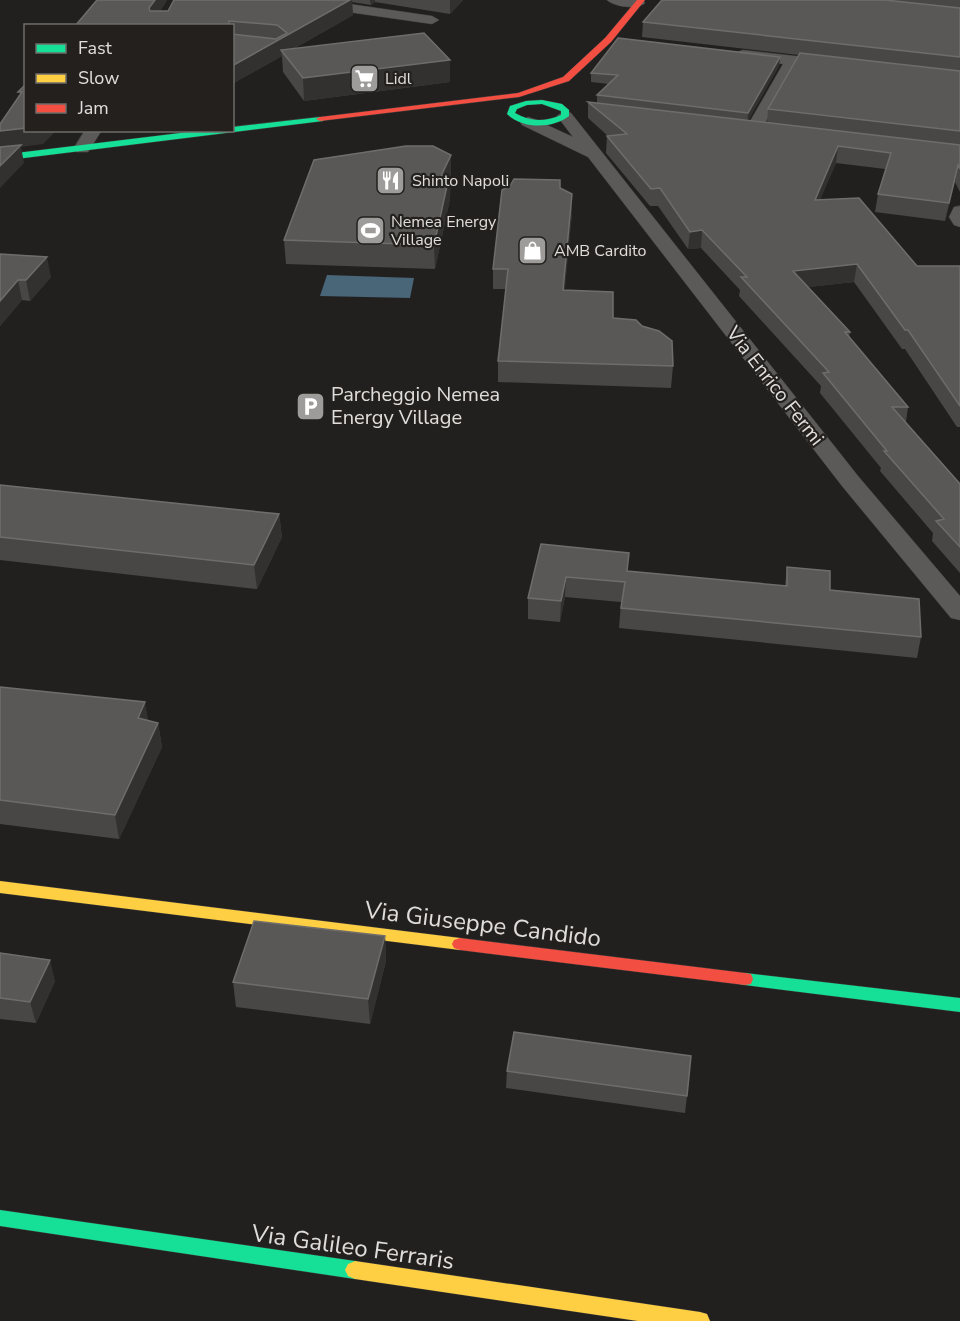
<svg xmlns="http://www.w3.org/2000/svg" width="960" height="1321" viewBox="0 0 960 1321" font-family="'Nunito Sans',sans-serif">
	<rect width="100%" height="100%" fill="#22201f"/>
	<polygon fill="#496578" points="327,275 414,278 410,298 320,296"/>
	<g fill="none" stroke-linecap="round" stroke-linejoin="round">
		<defs>
			<g id="street">
				<polygon points="285,0 322,0 432,16 439,20 432,24 292,4"/>
				<path d="M 607,0 L 643,0 L 645,3 C 638,10 614,7 607,0 Z"/>
				<polygon points="743,50 830,60 838,65 830,70 797,66 761,130 753,135 745,130 783,64 738,58 735,55 738,52"/>
				<polygon points="565,111 571,113 858,476 960,596 960,620 951,618 842,486 588,157 522,125 520,122 528,117 534,119 573,137 557,116"/>
				<polygon points="85,130 102,130 88,152 76,152 74,148"/>
				<polygon points="960,206 960,227 954,225 949,217 954,207"/>
			</g>
			<g id="fast">
				<path d="M 542,100 L 562,104 L 569,110 L 569,116 C 552,129 523,129 507,114 L 510,106 L 526,101 ZM 542,104 L 561,111 L 561,115 C 545,122 530,122 515,113 L 517,109 L 527,105 Z"/>
				<polygon points="320,117 324,119 323,121 0,161 0,155 205,130 232,130 232,127"/>
				<polygon points="745,973 960,998 960,1012 745,985 739,984 737,979 739,974"/>
				<polygon points="0,1210 355,1261 362,1264 365,1270 362,1276 355,1279 0,1226"/>
			</g>
			<g id="slow">
				<polygon points="0,881 460,938 466,940 468,944 466,948 460,950 0,893"/>
				<polygon points="355,1261 700,1312 707,1314 710,1321 638,1321 355,1279 348,1276 345,1270 348,1264"/>
			</g>
			<g id="jam">
				<polygon points="637,0 645,0 611,42 569,81 519,97 320,121 316,119 320,117 518,93 563,77 605,38"/>
				<polygon points="460,938 745,973 751,974 753,979 751,984 745,985 460,950 454,948 452,944 454,940"/>
			</g>
		</defs>
		<use href="#street" stroke="#3e3c3b" stroke-width="1"/>
		<use href="#fast" stroke="#3e3c3b" stroke-width="1"/>
		<use href="#slow" stroke="#3e3c3b" stroke-width="1"/>
		<use href="#jam" stroke="#3e3c3b" stroke-width="1"/>
		<use href="#street" fill="#5c5a59" fill-rule="evenodd"/>
		<use href="#fast" fill="#16e098" fill-rule="evenodd"/>
		<use href="#slow" fill="#ffcf43" fill-rule="evenodd"/>
		<use href="#jam" fill="#f24e42" fill-rule="evenodd"/>
	</g>
	<g fill="#494745">
		<polygon points="167,0 160,11 168,11 174,0 463,0 450,14 375,2 371,5 352,2 353,15 295,48 450,60 450,82 304,101 283,72 282,56 232,84 232,26 75,26"/>
		<polygon points="662,0 960,0 960,192 955,182 945,221 875,212 878,194 885,169 836,163 820,199 917,266 960,266 960,427 957,427 905,349 902,349 854,282 808,287 850,332 849,337 908,407 906,422 960,484 960,573 932,541 933,533 880,471 881,468 820,393 821,386 739,296 740,290 701,248 688,249 658,206 650,206 606,153 607,136 608,136 588,118 588,102 597,103 597,95 609,84 591,82 591,73 780,57 779,66 748,120 767,123 768,109 799,55 642,37 643,22"/>
		<polygon points="451,155 450,199 435,269 286,264 284,240"/>
		<polygon points="560,188 572,213 564,290 613,318 673,366 671,388 498,382 498,361 506,289 493,289 493,269"/>
		<polygon points="0,254 51,277 30,301 22,300 0,326"/>
		<polygon points="0,485 279,514 282,537 257,589 0,560"/>
		<polygon points="541,544 628,571 785,586 787,567 921,637 917,658 619,628 621,602 565,597 560,622 528,619 528,598"/>
		<polygon points="0,687 158,723 162,747 119,839 0,824"/>
		<polygon points="385,936 386,961 370,1024 236,1007 233,982"/>
		<polygon points="0,953 55,981 36,1023 0,1019"/>
		<polygon points="507,1071 687,1096 685,1113 506,1088"/>
	</g>
	<g fill="#33312f">
		<polygon points="155,0 167,0 151,25 149,8"/>
		<polygon points="350,0 352,0 353,15 284,54 281,50 282,56 232,84 232,66"/>
		<polygon points="370,0 375,0 375,2 371,5"/>
		<polygon points="450,0 463,0 450,14"/>
		<polygon points="780,57 779,66 747,123 748,113"/>
		<polygon points="450,60 450,82 304,101 303,78"/>
		<polygon points="26,128 26,130 61,130 55,132 43,144 21,147 24,163 0,188 0,131"/>
		<polygon points="838,146 836,163 813,217 815,200"/>
		<polygon points="451,155 450,199 435,269 434,245 441,176"/>
		<polygon points="958,165 955,182 945,221 949,203"/>
		<polygon points="572,194 572,213 563,311 563,290"/>
		<polygon points="702,230 701,248 688,249 690,232"/>
		<polygon points="47,257 51,277 30,301 26,280"/>
		<polygon points="857,264 854,282 791,289 793,271"/>
		<polygon points="18,280 22,300 0,326 0,301"/>
		<polygon points="279,514 282,537 257,589 254,565"/>
		<polygon points="566,577 565,597 560,622 561,601"/>
		<polygon points="145,702 149,725 138,718"/>
		<polygon points="158,723 162,747 119,839 115,815"/>
		<polygon points="385,936 386,961 370,1024 368,999"/>
		<polygon points="50,960 55,981 36,1023 30,1002"/>
	</g>
	<g fill="#5a5856" stroke="#6f6d6b" stroke-width="1.5">
		<polygon points="97,0 155,0 149,8 150,11 168,11 174,0 350,0 232,66 232,34 276,39 287,33 277,25 229,21 229,26 75,26"/>
		<polygon points="662,0 885,0 960,8 960,57 643,22"/>
		<polygon points="424,33 450,60 303,78 281,50"/>
		<polygon points="618,38 780,57 748,113 597,95 618,75 591,73"/>
		<polygon points="800,53 960,71 960,131 768,109"/>
		<polygon points="26,84 26,128 0,131 0,124 22,92 18,92"/>
		<polygon points="588,102 960,145 960,169 958,165 949,203 878,194 891,153 838,146 815,200 859,198 917,266 960,266 960,406 908,330 905,330 857,264 793,271 850,332 845,332 908,407 892,407 960,484 960,547 936,521 944,519 884,451 887,451 823,373 829,372 741,277 747,277 702,230 690,232 660,188 651,189 607,136 627,134"/>
		<polygon points="21,145 0,166 0,147"/>
		<polygon points="406,146 433,146 451,155 441,176 449,177 434,245 284,240 314,160"/>
		<polygon points="514,179 560,180 560,188 572,194 563,290 613,292 613,318 636,320 642,326 659,331 672,341 673,366 498,361 508,269 493,269 502,190 510,186"/>
		<polygon points="0,254 47,257 26,280 18,280 0,301"/>
		<polygon points="0,485 279,514 254,565 0,537"/>
		<polygon points="541,544 629,553 627,571 787,586 787,567 830,571 830,590 919,599 921,637 621,608 625,582 566,577 561,601 528,598"/>
		<polygon points="0,687 145,702 138,718 158,723 115,815 0,800"/>
		<polygon points="254,921 385,936 368,999 233,982"/>
		<polygon points="0,953 50,960 30,1002 0,998"/>
		<polygon points="514,1032 691,1056 687,1096 507,1071"/>
	</g>
	<defs>
		<symbol id="supermarket-square" viewBox="-11 -11 22 22"><rect x="-9" y="-9" width="18" height="18" rx="4" fill="#9e9c9a" stroke="#23201e"/><path d="M-6-5.5h2.5l.6 2H6L4.5 2H-2.5L-4.4-4H-6ZM-1.5 3.2a1.3 1.3 0 1 0 .1 0ZM3 3.2a1.3 1.3 0 1 0 .1 0Z" fill="#fff"/></symbol>
		<symbol id="restaurant-square" viewBox="-11 -11 22 22"><rect x="-9" y="-9" width="18" height="18" rx="4" fill="#9e9c9a" stroke="#23201e"/><path d="M-5-6h1v4h1v-4h1v4h1v-4h1v5L-1.5 .5V6h-2V.5L-5-1ZM5-6V6H3V1.5H1.5Q1.5-4 5-6Z" fill="#fff"/></symbol>
		<symbol id="stadium-square" viewBox="-11 -11 22 22"><rect x="-9" y="-9" width="18" height="18" rx="4" fill="#9e9c9a" stroke="#23201e"/><path d="M0-5a6.5 5 0 1 0 0 10a6.5 5 0 1 0 0-10ZM-3.5-1.8h7v3.6h-7Z" fill="#fff"/></symbol>
		<symbol id="shop-square" viewBox="-11 -11 22 22"><rect x="-9" y="-9" width="18" height="18" rx="4" fill="#9e9c9a" stroke="#23201e"/><path d="M-5-2.5h2.3a2.7 3.5 0 0 1 5.4 0H5L5.5 6h-11ZM-1.5-2.5h3a1.5 2.3 0 0 0-3 0Z" fill="#fff"/></symbol>
		<symbol id="parking-square" viewBox="-11 -11 22 22"><rect x="-9" y="-9" width="18" height="18" rx="4" fill="#9e9c9a" stroke="#23201e"/><path d="M-3.5-5.5H1a3.5 3.5 0 0 1 0 7H-1V5.5H-3.5ZM-1-3.4V-.6H.8a1.4 1.4 0 0 0 0-2.8Z" fill="#fff"/></symbol>
	</defs>
	<g fill-rule="evenodd">
		<use href="#supermarket-square" x="348" y="62" width="33" height="33"/>
		<use href="#restaurant-square" x="374" y="164" width="33" height="33"/>
		<use href="#stadium-square" x="354" y="214" width="33" height="33"/>
		<use href="#shop-square" x="516" y="234" width="33" height="33"/>
		<use href="#parking-square" x="294" y="390" width="33" height="33"/>
	</g>
	<g text-anchor="middle" dominant-baseline="central" stroke-width="4.5" stroke-linejoin="round" paint-order="stroke">
		<g font-size="16" fill="#e0dedc" stroke="#23201e" text-anchor="start">
			<text x="385" y="79">Lidl</text>
			<text x="412" y="181">Shinto Napoli</text>
			<text x="391" y="222">Nemea Energy<tspan x="391" dy="18">Village</tspan></text>
			<text x="554" y="251">AMB Cardito</text>
		</g>
		<g font-size="20" fill="#e0dedc" stroke="#23201e">
			<text transform="translate(775 386) rotate(52)">Via Enrico Fermi</text>
		</g>
		<g font-size="20" fill="#e0dedc" stroke="#23201e" text-anchor="start">
			<text x="331" y="394">Parcheggio Nemea<tspan x="331" dy="23">Energy Village</tspan></text>
		</g>
		<g font-size="24" fill="#e0dedc" stroke="#23201e">
			<text transform="translate(483 924) rotate(7)">Via Giuseppe Candido</text>
			<text transform="translate(353 1247) rotate(8)">Via Galileo Ferraris</text>
		</g>
	</g>
	<rect x="24" y="24" width="210" height="108" fill="#23201e" stroke="#6f6c6a" stroke-width="1.5"/>
	<rect x="36" y="44" width="30" height="9" fill="#16e098" stroke="#6f6c6a" stroke-width="1.5"/>
	<text x="78" y="54" font-size="18" fill="#e0dedc">Fast</text>
	<rect x="36" y="74" width="30" height="9" fill="#ffcf43" stroke="#6f6c6a" stroke-width="1.5"/>
	<text x="78" y="84" font-size="18" fill="#e0dedc">Slow</text>
	<rect x="36" y="104" width="30" height="9" fill="#f24e42" stroke="#6f6c6a" stroke-width="1.5"/>
	<text x="78" y="114" font-size="18" fill="#e0dedc">Jam</text>
</svg>
